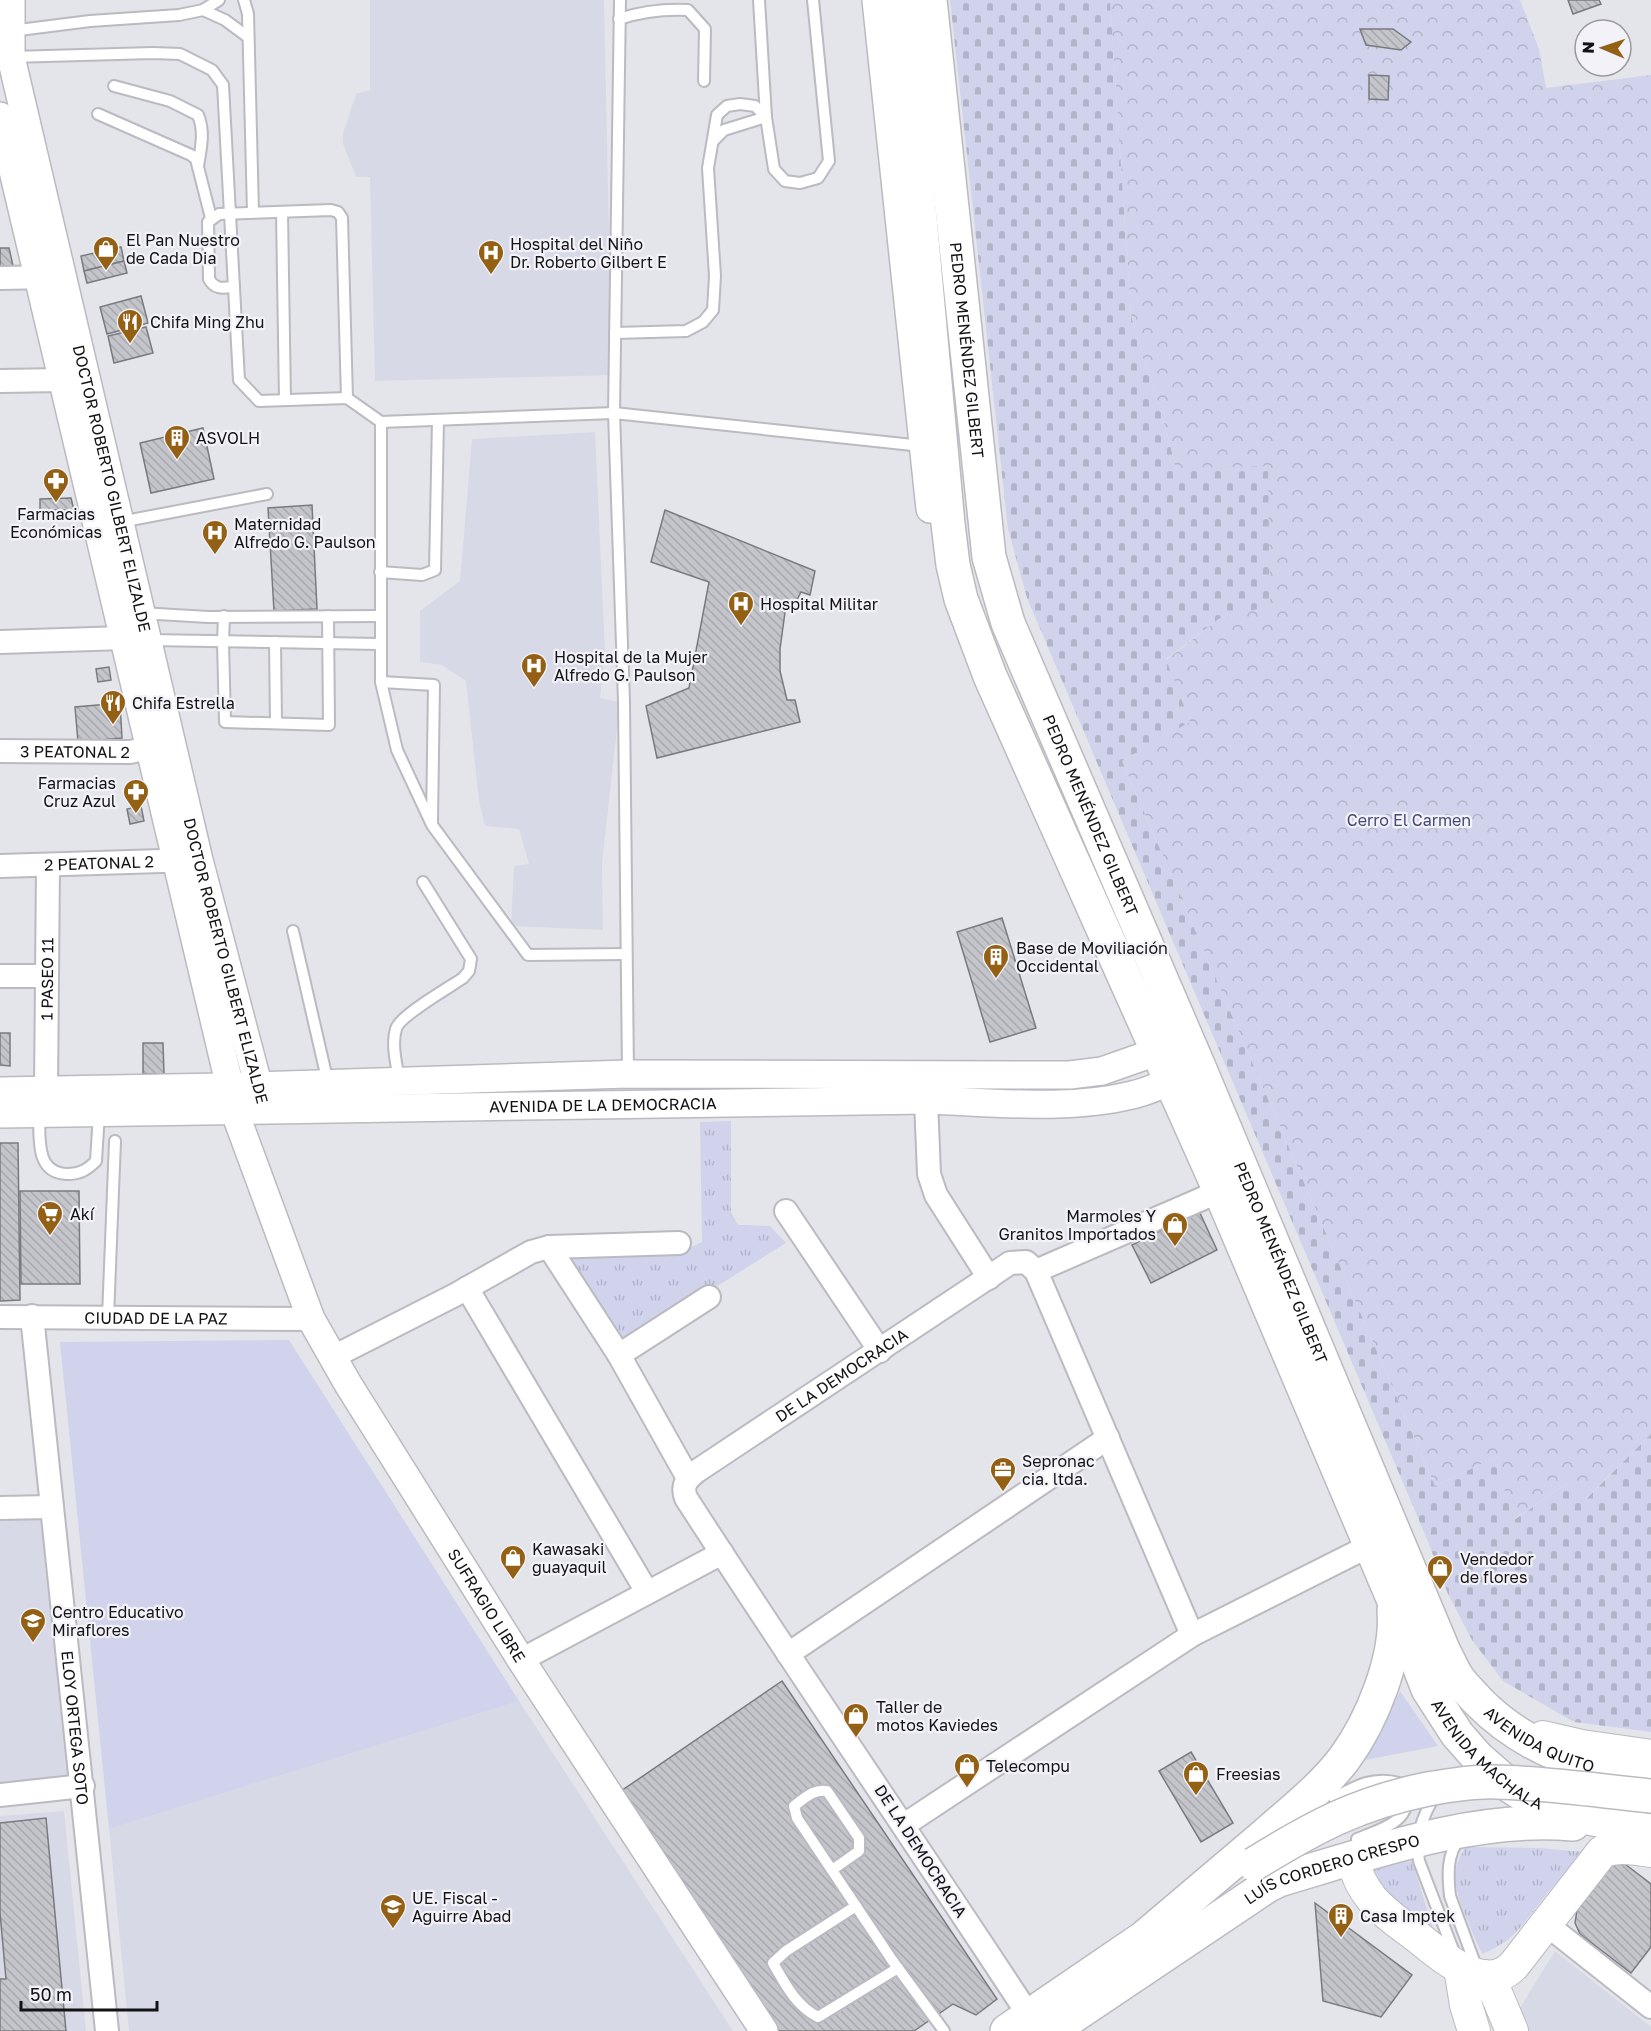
<svg xmlns="http://www.w3.org/2000/svg" width="1651" height="2031" viewBox="0 0 1651 2031" font-family="'Golos Text',sans-serif">
	<defs>
		<pattern id="forest-crowns" width="20" height="18" patternUnits="userSpaceOnUse" patternTransform="scale(1.5)"><rect width="20" height="18" fill="#d0d3eb"/><path d="M2 6a3 3 0 1 1 6 0M12 15a3 3 0 1 1 6 0" fill="none" stroke="#b2b4c9"/></pattern>
		<pattern id="cemetery-stones" width="16" height="16" patternUnits="userSpaceOnUse" patternTransform="scale(1.5)"><rect width="16" height="16" fill="#d0d3eb"/><path d="M2 7V4a2 2 0 0 1 4 0v3zM10 15v-3a2 2 0 0 1 4 0v3z" fill="#b2b4c9"/></pattern>
		<pattern id="park-tufts" width="24" height="20" patternUnits="userSpaceOnUse" patternTransform="scale(1.5)"><rect width="24" height="20" fill="#d0d3eb"/><path d="M3 7l-1-3M5 7V3M7 7l1-3M15 17l-1-3M17 17v-4M19 17l1-3" fill="none" stroke="#b2b4c9"/></pattern>
		<pattern id="building-back-hatch" width="6" height="6" patternUnits="userSpaceOnUse" patternTransform="scale(1.5)"><rect width="6" height="6" fill="#c4c5cb"/><path d="M-1 5l2 2M0 0l6 6M5-1l2 2" fill="none" stroke="#a8a8ad"/></pattern>
	</defs>
	<rect width="100%" height="100%" fill="#e4e5eb"/>
	<g fill="#d8d9e7">
		<polygon points="370,0 604,0 612,375 375,381 370,177 356,177 343,144 343,133 356,94 370,90"/>
		<polygon points="595,432 605,652 600,698 620,702 602,864 603,930 511,926 514,866 529,864 519,829 485,826 479,801 466,681 442,665 420,662 420,611 460,581 472,439"/>
		<polygon points="51,1508 80,1779 0,1786 0,1509"/>
		<polygon points="519,1701 733,2031 129,2031 109,1829"/>
		<polygon points="64,1811 86,2031 0,2031 0,1816"/>
		<polygon points="1555,1951 1651,2027 1651,2031 1526,2031 1518,2011"/>
	</g>
	<g fill="#d0d3eb">
		<polygon points="289,1340 519,1701 109,1829 60,1342"/>
		<polygon points="1400,1691 1438,1746 1365,1760"/>
	</g>
	<polygon fill="url(#forest-crowns)" points="1110,0 1520,0 1539,49 1546,88 1651,75 1651,1434 1585,1499 1566,1484 1513,1520 1494,1458 1435,1486 1122,761 1189,722 1166,660 1220,618 1270,605 1176,468 1163,419 1131,316"/>
	<polygon fill="url(#cemetery-stones)" points="950,0 1110,0 1131,316 1163,419 1176,468 1268,466 1270,606 1220,618 1166,659 1190,722 1122,761 1435,1486 1494,1458 1514,1520 1566,1484 1586,1499 1651,1434 1651,1732 1574,1722 1503,1681 1472,1640 1448,1594 1427,1539 1027,598 1008,529"/>
	<g fill="url(#park-tufts)">
		<polygon points="731,1121 731,1212 738,1225 770,1226 786,1243 623,1345 562,1251 683,1251 702,1242 700,1122"/>
		<path d="M 1465,1847 L 1539,1848 L 1584,1852 C 1571,1866 1558,1880 1546,1895 C 1524,1922 1516,1940 1482,1954 C 1474,1935 1453,1893 1455,1873 C 1456,1864 1461,1855 1465,1847 Z"/>
		<polygon points="1412,1861 1436,1938 1383,1901 1370,1870"/>
	</g>
	<g fill="url(#building-back-hatch)" stroke="#797a7f" stroke-width="1.5">
		<polygon points="1568,0 1599,0 1601,4 1573,14"/>
		<polygon points="1360,29 1393,29 1411,42 1401,50 1366,45"/>
		<polygon points="1369,75 1389,76 1388,100 1369,99"/>
		<polygon points="121,247 124,261 84,271 81,256"/>
		<polygon points="0,248 9,248 14,270 0,270"/>
		<polygon points="124,261 127,273 87,283 84,271"/>
		<polygon points="141,296 148,323 107,334 100,307"/>
		<polygon points="146,327 153,353 114,363 108,336"/>
		<polygon points="203,428 214,479 151,493 140,443"/>
		<polygon points="71,498 74,510 40,510 40,499"/>
		<polygon points="312,505 317,609 274,611 268,508"/>
		<polygon points="665,510 815,571 810,595 801,592 794,606 786,605 780,649 780,671 787,700 795,700 800,722 657,758 646,706 689,688 709,582 651,562"/>
		<polygon points="109,667 111,680 98,682 96,669"/>
		<polygon points="120,703 122,738 78,742 75,707"/>
		<polygon points="141,806 144,821 130,824 127,809"/>
		<polygon points="1002,918 1036,1028 990,1042 957,932"/>
		<polygon points="0,1033 10,1033 10,1066 0,1065"/>
		<polygon points="143,1043 163,1043 164,1074 143,1074"/>
		<polygon points="0,1143 18,1143 20,1300 0,1301"/>
		<polygon points="20,1191 79,1191 80,1284 21,1284"/>
		<polygon points="1199,1211 1217,1250 1151,1283 1132,1245"/>
		<polygon points="782,1681 997,1999 976,2015 953,2004 914,2031 772,2031 621,1791"/>
		<polygon points="1191,1752 1233,1823 1201,1842 1159,1771"/>
		<polygon points="46,1818 66,2031 0,2031 0,1979 6,1979 0,1913 0,1823"/>
		<polygon points="1617,1858 1651,1884 1651,1947 1631,1973 1580,1934 1575,1923 1577,1910"/>
		<polygon points="1315,1903 1412,1975 1381,2017 1323,2001"/>
	</g>
	<g fill="none" stroke-linecap="round" stroke-linejoin="round">
		<defs>
			<g id="service">
				<polyline points="244,0 248,14 253,212"/>
				<polyline points="620,0 614,413 624,702 628,1074"/>
				<polyline points="759,0 766,117 774,169 785,181 800,183 818,178 829,161 813,0"/>
				<polyline points="203,10 225,20 248,37"/>
				<path d="M 619,19 C 643,11 664,9 688,10 L 705,29 L 704,81"/>
				<polyline points="11,31 90,21 179,15 203,10 219,0"/>
				<polyline points="11,57 153,53 180,54 212,70 223,85 239,380 259,401 347,398 381,422 614,413 922,446"/>
				<path d="M 114,86 L 170,101 L 198,115 C 205,132 201,148 198,166"/>
				<polyline points="98,114 191,155 196,159 198,167 211,218"/>
				<polyline points="713,141 724,130 766,117"/>
				<polyline points="282,212 285,400"/>
				<path d="M 234,287 C 223,288 215,290 209,279 L 208,222 L 219,214 L 331,210 L 338,212 L 342,218 L 347,398"/>
				<polyline points="615,333 686,331 703,322 713,310 715,276 708,168 717,115 727,106 740,104 755,106 766,117"/>
				<polyline points="381,422 381,682 397,750 432,825 528,955 626,954"/>
				<polyline points="120,522 267,494"/>
				<polyline points="380,572 422,575 435,570 438,421"/>
				<polyline points="141,613 208,617 380,616"/>
				<polyline points="224,616 223,642 225,722 329,725 328,616"/>
				<polyline points="148,640 380,644"/>
				<polyline points="275,642 276,723"/>
				<polyline points="381,682 434,685 432,822"/>
				<polyline points="293,931 328,1083"/>
				<path d="M 399,1081 C 397,1065 391,1045 396,1029 C 399,1016 450,987 463,978 L 469,971 L 471,959 L 423,882"/>
				<path d="M 39,1114 C 40,1138 35,1173 67,1174 C 80,1174 87,1170 96,1161 L 99,1113"/>
				<polyline points="108,1317 115,1141"/>
				<path d="M 1435,1796 C 1422,1816 1415,1837 1419,1861 L 1455,1955"/>
				<path d="M 1334,1798 C 1356,1786 1373,1776 1399,1783 C 1422,1818 1384,1828 1357,1839"/>
				<path d="M 1460,1839 C 1446,1853 1448,1878 1450,1896 L 1477,1969"/>
				<path d="M 832,1870 L 859,1851 L 859,1838 L 827,1791 C 813,1789 805,1798 794,1806 L 797,1818 L 892,1960 L 944,2031"/>
				<path d="M 856,1906 L 786,1951 L 773,1963 C 785,1984 796,2006 818,2017 L 898,1968"/>
			</g>
			<g id="minor">
				<polyline points="0,278 55,277"/>
				<polyline points="0,381 62,380"/>
				<polyline points="0,642 124,638"/>
				<path id="s1" d="M 0,751 L 130,752 L 149,748"/>
				<path id="s2" d="M 0,866 L 194,860"/>
				<polyline points="0,976 46,976"/>
				<path id="s3" d="M 46,1091 L 48,866"/>
				<polyline points="926,1100 929,1174 936,1195 989,1278"/>
				<polyline points="786,1211 880,1351"/>
				<polyline points="549,1247 619,1355 688,1478"/>
				<polyline points="1036,1271 1220,1191"/>
				<polyline points="467,1288 647,1592"/>
				<path id="s4" d="M 32,1316 L 107,2031"/>
				<path id="s5" d="M 0,1317 L 311,1319"/>
				<polyline points="619,1355 709,1297"/>
				<polyline points="333,1357 455,1295 531,1252 549,1247 679,1243"/>
				<polyline points="0,1508 52,1507"/>
				<polyline points="788,1654 1108,1438"/>
				<polyline points="521,1660 722,1553"/>
				<polyline points="0,1795 83,1786"/>
				<polyline points="904,1825 1192,1635 1371,1545"/>
				<polyline points="1546,1924 1651,2007"/>
				<path id="s6" d="M 1030,2017 C 916,1843 798,1672 686,1498 C 681,1485 687,1479 697,1471 L 1010,1263 L 1026,1262 L 1036,1271 L 1192,1635"/>
			</g>
			<g id="tertiary">
				<path id="s7" d="M 11,0 L 11,57 L 199,860 L 263,1103"/>
				<polyline points="876,0 930,509"/>
				<path id="s8" d="M 0,116 L 230,1087 L 234,1110 L 311,1319 L 348,1384 L 521,1660 L 764,2031"/>
				<polyline points="0,1091 221,1087 628,1074 1070,1075 1102,1071 1176,1045"/>
				<path id="s9" d="M 0,1114 L 926,1100 C 993,1102 1067,1111 1132,1095 C 1151,1091 1170,1081 1187,1073"/>
			</g>
			<g id="secondary">
				<polyline points="1543,1737 1582,1746 1651,1756"/>
				<path d="M 1352,1858 C 1356,1874 1362,1887 1372,1899 C 1384,1913 1400,1924 1415,1935 C 1439,1954 1485,1997 1514,1965 L 1602,1852 C 1618,1845 1635,1849 1651,1851"/>
				<polyline points="1460,1968 1466,2005 1474,2031"/>
				<polyline points="1484,1976 1496,1993 1512,2031"/>
			</g>
			<g id="primary">
				<path id="s10" d="M 900,0 L 948,524 L 953,565 L 961,599 L 990,676 L 1220,1191 L 1392,1596 L 1428,1689 L 1457,1734 L 1478,1758 L 1510,1786 L 1533,1801 L 1560,1812 L 1651,1831"/>
				<path id="s11" d="M 930,0 L 989,557 L 1008,623 L 1199,1067 L 1444,1652 C 1449,1661 1452,1669 1457,1677 C 1463,1686 1471,1693 1478,1701 C 1525,1749 1586,1770 1651,1777"/>
				<path d="M 1147,1935 C 1186,1902 1226,1868 1265,1835 C 1292,1811 1322,1788 1344,1759 C 1372,1721 1398,1657 1394,1610"/>
				<polyline points="1007,2031 1164,1924"/>
				<path id="s12" d="M 1051,2031 L 1267,1886 L 1279,1880 C 1370,1853 1477,1815 1573,1824"/>
			</g>
		</defs>
		<use href="#service" stroke="#babac0" stroke-width="14"/>
		<use href="#minor" stroke="#babac0" stroke-width="26"/>
		<use href="#tertiary" stroke="#babac0" stroke-width="30"/>
		<use href="#secondary" stroke="#babac0" stroke-width="34"/>
		<use href="#primary" stroke="#babac0" stroke-width="36"/>
		<use href="#service" stroke="#fff" stroke-width="10"/>
		<use href="#minor" stroke="#fff" stroke-width="22"/>
		<use href="#tertiary" stroke="#fff" stroke-width="27"/>
		<use href="#secondary" stroke="#fff" stroke-width="32"/>
		<use href="#primary" stroke="#fff" stroke-width="33"/>
		<defs>
			<path id="primary-bridge" d="M 1254,1864 C 1314,1827 1358,1803 1428,1789 C 1450,1785 1474,1781 1496,1782 C 1548,1783 1600,1791 1651,1796"/>
		</defs>
		<use href="#primary-bridge" stroke="#babac0" stroke-width="36" stroke-linecap="butt"/>
		<use href="#primary-bridge" stroke="#fff" stroke-width="33"/>
	</g>
	<defs>
		<symbol id="shop-pin" viewBox="-11 -11 22 30"><path d="M0 17L-7.5 6A9.5 9.5 0 1 1 7.5 6Z" fill="#946114" stroke="#f2f2f8"/><path d="M-5-2.5h2.3a2.7 3.5 0 0 1 5.4 0H5L5.5 6h-11ZM-1.5-2.5h3a1.5 2.3 0 0 0-3 0Z" fill="#fff"/></symbol>
		<symbol id="hospital-pin" viewBox="-11 -11 22 30"><path d="M0 17L-7.5 6A9.5 9.5 0 1 1 7.5 6Z" fill="#946114" stroke="#f2f2f8"/><path d="M-5-5h3v3.5h4V-5h3V5h-3V1.5h-4V5h-3Z" fill="#fff"/></symbol>
		<symbol id="restaurant-pin" viewBox="-11 -11 22 30"><path d="M0 17L-7.5 6A9.5 9.5 0 1 1 7.5 6Z" fill="#946114" stroke="#f2f2f8"/><path d="M-5-6h1v4h1v-4h1v4h1v-4h1v5L-1.5 .5V6h-2V.5L-5-1ZM5-6V6H3V1.5H1.5Q1.5-4 5-6Z" fill="#fff"/></symbol>
		<symbol id="building-pin" viewBox="-11 -11 22 30"><path d="M0 17L-7.5 6A9.5 9.5 0 1 1 7.5 6Z" fill="#946114" stroke="#f2f2f8"/><path d="M-4-6H4V6H1V3H-1V6H-4ZM-2.5-4.3h1.7v1.8h-1.7ZM.8-4.3h1.7v1.8H.8ZM-2.5-1h1.7V.8h-1.7ZM.8-1h1.7V.8H.8Z" fill="#fff"/></symbol>
		<symbol id="pharmacy-pin" viewBox="-11 -11 22 30"><path d="M0 17L-7.5 6A9.5 9.5 0 1 1 7.5 6Z" fill="#946114" stroke="#f2f2f8"/><path d="M-2-6h4v4h4v4h-4v4h-4v-4h-4v-4h4Z" fill="#fff"/></symbol>
		<symbol id="supermarket-pin" viewBox="-11 -11 22 30"><path d="M0 17L-7.5 6A9.5 9.5 0 1 1 7.5 6Z" fill="#946114" stroke="#f2f2f8"/><path d="M-6-5.5h2.5l.6 2H6L4.5 2H-2.5L-4.4-4H-6ZM-1.5 3.2a1.3 1.3 0 1 0 .1 0ZM3 3.2a1.3 1.3 0 1 0 .1 0Z" fill="#fff"/></symbol>
		<symbol id="office-pin" viewBox="-11 -11 22 30"><path d="M0 17L-7.5 6A9.5 9.5 0 1 1 7.5 6Z" fill="#946114" stroke="#f2f2f8"/><path d="M-6-3h4V-5.5h4V-3h4V5H-6ZM-1-4.5V-3h2v-1.5ZM-6 0V1H6V0Z" fill="#fff"/></symbol>
		<symbol id="school-pin" viewBox="-11 -11 22 30"><path d="M0 17L-7.5 6A9.5 9.5 0 1 1 7.5 6Z" fill="#946114" stroke="#f2f2f8"/><path d="M0-5L7-2L0 1L-7-2ZM-4 1L0 2.5L4 1V4Q0 6-4 4Z" fill="#fff"/></symbol>
	</defs>
	<g fill-rule="evenodd">
		<use href="#shop-pin" x="91" y="234" width="30" height="40"/>
		<use href="#hospital-pin" x="476" y="238" width="30" height="40"/>
		<use href="#restaurant-pin" x="115" y="307" width="30" height="40"/>
		<use href="#building-pin" x="162" y="423" width="30" height="40"/>
		<use href="#pharmacy-pin" x="41" y="466" width="30" height="40"/>
		<use href="#hospital-pin" x="200" y="518" width="30" height="40"/>
		<use href="#hospital-pin" x="726" y="589" width="30" height="40"/>
		<use href="#hospital-pin" x="519" y="651" width="30" height="40"/>
		<use href="#restaurant-pin" x="98" y="688" width="30" height="40"/>
		<use href="#pharmacy-pin" x="121" y="777" width="30" height="40"/>
		<use href="#building-pin" x="981" y="942" width="30" height="40"/>
		<use href="#supermarket-pin" x="35" y="1199" width="30" height="40"/>
		<use href="#shop-pin" x="1160" y="1210" width="30" height="40"/>
		<use href="#office-pin" x="988" y="1455" width="30" height="40"/>
		<use href="#shop-pin" x="498" y="1543" width="30" height="40"/>
		<use href="#shop-pin" x="1425" y="1553" width="30" height="40"/>
		<use href="#school-pin" x="18" y="1606" width="30" height="40"/>
		<use href="#shop-pin" x="841" y="1701" width="30" height="40"/>
		<use href="#shop-pin" x="952" y="1751" width="30" height="40"/>
		<use href="#shop-pin" x="1181" y="1759" width="30" height="40"/>
		<use href="#school-pin" x="378" y="1892" width="30" height="40"/>
		<use href="#building-pin" x="1326" y="1901" width="30" height="40"/>
	</g>
	<g text-anchor="middle" dominant-baseline="central" stroke-width="4.5" stroke-linejoin="round" paint-order="stroke">
		<g font-size="16" fill="#131315" stroke="#f2f2f8" text-anchor="start">
			<text x="126" y="240">El Pan Nuestro<tspan x="126" dy="18">de Cada Dia</tspan></text>
			<text x="510" y="244">Hospital del Niño<tspan x="510" dy="18">Dr. Roberto Gilbert E</tspan></text>
			<text x="150" y="322">Chifa Ming Zhu</text>
			<text x="196" y="438">ASVOLH</text>
			<text x="56" y="514" text-anchor="middle">Farmacias<tspan x="56" dy="18">Económicas</tspan></text>
			<text x="234" y="524">Maternidad<tspan x="234" dy="18">Alfredo G. Paulson</tspan></text>
			<text x="760" y="604">Hospital Militar</text>
			<text x="554" y="657">Hospital de la Mujer<tspan x="554" dy="18">Alfredo G. Paulson</tspan></text>
			<text x="132" y="703">Chifa Estrella</text>
			<text x="116" y="783" text-anchor="end">Farmacias<tspan x="116" dy="18">Cruz Azul</tspan></text>
			<text x="1016" y="948">Base de Moviliación<tspan x="1016" dy="18">Occidental</tspan></text>
			<text x="70" y="1214">Akí</text>
			<text x="1156" y="1216" text-anchor="end">Marmoles Y<tspan x="1156" dy="18">Granitos Importados</tspan></text>
			<text x="1022" y="1461">Sepronac<tspan x="1022" dy="18">cia. ltda.</tspan></text>
			<text x="532" y="1549">Kawasaki<tspan x="532" dy="18">guayaquil</tspan></text>
			<text x="1460" y="1559">Vendedor<tspan x="1460" dy="18">de flores</tspan></text>
			<text x="52" y="1612">Centro Educativo<tspan x="52" dy="18">Miraflores</tspan></text>
			<text x="876" y="1707">Taller de<tspan x="876" dy="18">motos Kaviedes</tspan></text>
			<text x="986" y="1766">Telecompu</text>
			<text x="1216" y="1774">Freesias</text>
			<text x="412" y="1898">UE. Fiscal -<tspan x="412" dy="18">Aguirre Abad</tspan></text>
			<text x="1360" y="1916">Casa Imptek</text>
		</g>
		<g font-size="16" fill="#131315" stroke="#f2f2f8">
			<text stroke="none"><textPath href="#s11" startOffset="352">PEDRO MENÉNDEZ GILBERT</textPath></text>
			<text stroke="none"><textPath href="#s7" startOffset="500">DOCTOR ROBERTO GILBERT ELIZALDE</textPath></text>
			<text stroke="none"><textPath href="#s1" startOffset="75">3 PEATONAL 2</textPath></text>
			<text stroke="none"><textPath href="#s11" startOffset="838">PEDRO MENÉNDEZ GILBERT</textPath></text>
			<text stroke="none"><textPath href="#s2" startOffset="99">2 PEATONAL 2</textPath></text>
			<text stroke="none"><textPath href="#s7" startOffset="986">DOCTOR ROBERTO GILBERT ELIZALDE</textPath></text>
			<text stroke="none"><textPath href="#s3" startOffset="112">1 PASEO 11</textPath></text>
			<text stroke="none"><textPath href="#s9" startOffset="603">AVENIDA DE LA DEMOCRACIA</textPath></text>
			<text stroke="none"><textPath href="#s11" startOffset="1324">PEDRO MENÉNDEZ GILBERT</textPath></text>
			<text stroke="none"><textPath href="#s5" startOffset="156">CIUDAD DE LA PAZ</textPath></text>
			<text stroke="none"><textPath href="#s6" startOffset="828">DE LA DEMOCRACIA</textPath></text>
			<text stroke="none"><textPath href="#s8" startOffset="1580">SUFRAGIO LIBRE</textPath></text>
			<text stroke="none"><textPath href="#s4" startOffset="414">ELOY ORTEGA SOTO</textPath></text>
			<text stroke="none"><textPath href="#s11" startOffset="1880">AVENIDA QUITO</textPath></text>
			<text stroke="none"><textPath href="#s10" startOffset="1878">AVENIDA MACHALA</textPath></text>
			<text transform="translate(921 1851) rotate(57)">DE LA DEMOCRACIA</text>
			<text stroke="none"><textPath href="#s12" startOffset="327">LUÍS CORDERO CRESPO</textPath></text>
		</g>
		<g font-size="16" fill="#474978" stroke="#f2f2f8">
			<text x="1409" y="820">Cerro El Carmen</text>
		</g>
	</g>
	<g transform="translate(1603 48) rotate(272)"><circle r="28" fill="#f2f2f8" stroke="#99999d" stroke-width="1.5"/>
	<path d="M0-4.5L10 22L0 15L-10 22Z" fill="#946114"/>
	<text y="-9" font-size="16" font-weight="bold" text-anchor="middle" fill="#131315">N</text>
	</g>
	<path d="M21 2001v9h136v-9" fill="none" stroke="#131315" stroke-width="3"/>
	<text x="30" y="2001" font-size="18" fill="#131315" stroke="#f2f2f8" stroke-width="4.5" paint-order="stroke">50 m</text>
</svg>
